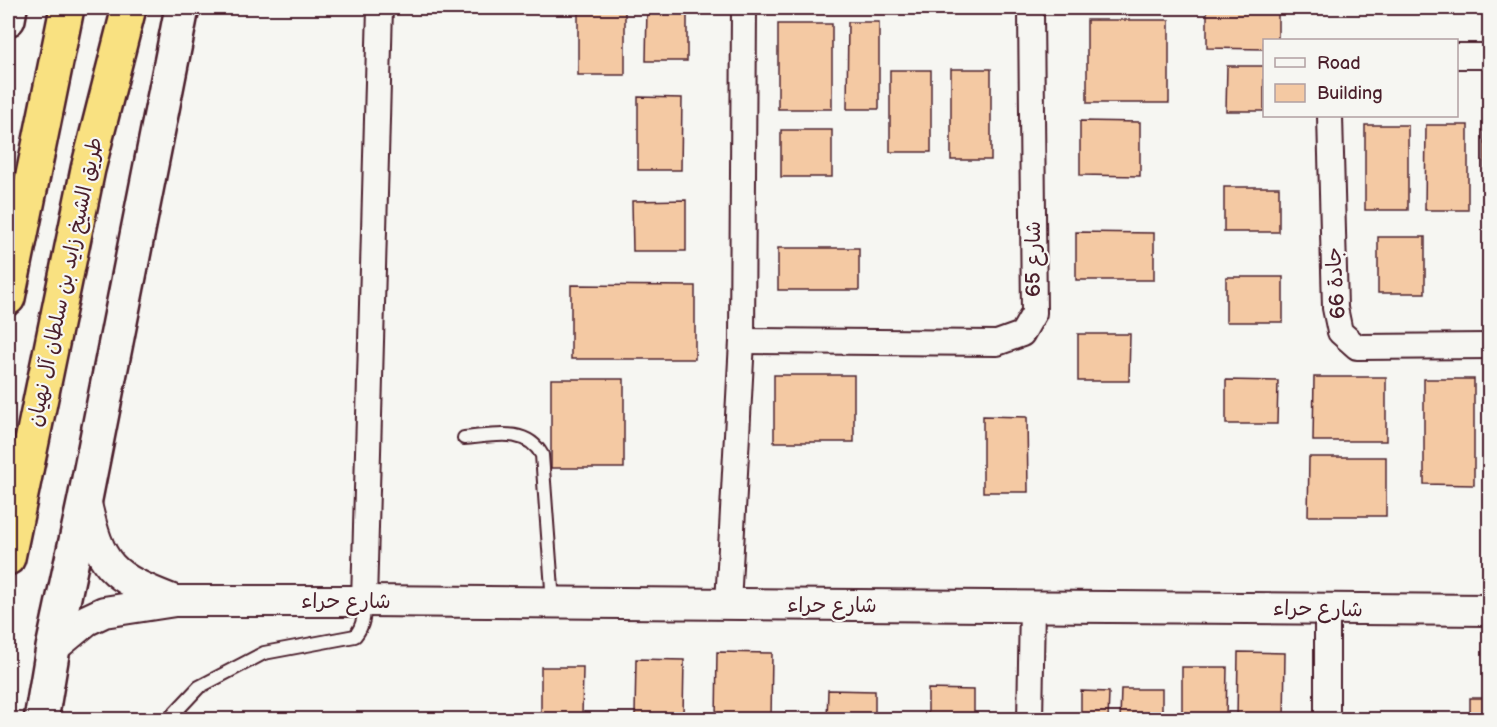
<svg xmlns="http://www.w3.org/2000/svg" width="1497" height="727" viewBox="0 0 1497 727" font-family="'Balsamiq Sans','Playpen Sans Arabic',sans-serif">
	<rect width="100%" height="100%" fill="#f6f6f2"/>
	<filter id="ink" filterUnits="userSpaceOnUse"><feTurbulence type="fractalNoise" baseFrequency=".0167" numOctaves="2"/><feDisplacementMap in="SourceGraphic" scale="12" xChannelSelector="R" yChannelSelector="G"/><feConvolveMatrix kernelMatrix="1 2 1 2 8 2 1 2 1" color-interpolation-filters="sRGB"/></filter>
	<g filter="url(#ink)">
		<g fill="#f4c9a3" stroke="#4a1f2b" stroke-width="1.5">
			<rect x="578" y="8" width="47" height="67"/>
			<polygon points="647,8 687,8 687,61 646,61"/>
			<polygon points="1207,8 1278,8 1278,40 1264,40 1264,49 1207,48"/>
			<rect x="1336" y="8" width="79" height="2"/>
			<rect x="1087" y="20" width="82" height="83"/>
			<polygon points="848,22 879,22 879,109 847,109"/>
			<rect x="778" y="24" width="54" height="85"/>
			<polygon points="1227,66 1264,66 1264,111 1226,111"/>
			<rect x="951" y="69" width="40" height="91"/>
			<rect x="890" y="70" width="41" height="82"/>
			<polygon points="1484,87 1490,87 1490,171 1484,170"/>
			<polygon points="638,97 682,98 681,170 638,170"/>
			<polygon points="1080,121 1140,122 1140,176 1080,175"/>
			<rect x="1365" y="125" width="43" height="85"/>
			<polygon points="1426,125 1468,125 1468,210 1425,210"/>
			<rect x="781" y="130" width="51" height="47"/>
			<rect x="1224" y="187" width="55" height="45"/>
			<polygon points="686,200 686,251 633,251 632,201"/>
			<polygon points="1076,232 1154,233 1154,280 1076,280"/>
			<rect x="1378" y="237" width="47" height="56"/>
			<rect x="778" y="248" width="81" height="42"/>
			<rect x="1226" y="277" width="57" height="45"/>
			<polygon points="571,285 695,286 695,359 571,359"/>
			<polygon points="1078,334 1130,334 1129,381 1078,381"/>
			<rect x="774" y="375" width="80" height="67"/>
			<polygon points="1314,377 1386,377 1386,441 1313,441"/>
			<rect x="551" y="379" width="73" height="89"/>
			<polygon points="1424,379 1474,379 1474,485 1424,484"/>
			<polygon points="1226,380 1278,381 1277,424 1226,424"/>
			<polygon points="983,416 1027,417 1028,492 983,492"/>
			<polygon points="1309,457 1386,457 1386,516 1308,516"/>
			<polygon points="717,652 772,653 771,720 716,720"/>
			<polygon points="1238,652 1285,653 1284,720 1237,720"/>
			<polygon points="636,659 684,660 683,716 635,715"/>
			<polygon points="541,667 583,667 582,718 541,718"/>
			<polygon points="1182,667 1227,667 1226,720 1182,720"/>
			<polygon points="928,689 974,690 974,720 928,720"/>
			<polygon points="1121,689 1162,689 1162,720 1120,720"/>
			<polygon points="828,690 875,691 875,720 827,720"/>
			<polygon points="1081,691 1109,692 1108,720 1081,720"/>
			<rect x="1470" y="698" width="20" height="22"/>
		</g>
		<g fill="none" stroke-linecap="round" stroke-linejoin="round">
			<defs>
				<g id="service">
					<path d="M 464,438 C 492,436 526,426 542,455 L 553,602"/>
					<path d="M 168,720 L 199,687 L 264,653 L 355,636 C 364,625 364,616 364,602"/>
				</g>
				<g id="minor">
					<polyline points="1456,56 1490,56"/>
					<polyline points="1330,116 1335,308 1340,332 1357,347 1490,346"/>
					<polyline points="742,341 997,343 1022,334 1034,313 1031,13 1028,8"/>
					<polyline points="364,601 380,8"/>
					<polyline points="728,604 742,341 744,8"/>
					<polyline points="1327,609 1327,720"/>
					<polyline points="1030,720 1032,606"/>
				</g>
				<g id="tertiary">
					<path d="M 85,499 C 100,568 110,576 175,601"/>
					<polyline points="53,648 87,620 104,612 175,601 364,601 1490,610"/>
				</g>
				<g id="secondary">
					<polyline points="8,19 10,8"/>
					<polyline points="41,720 53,648 85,499 182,8"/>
				</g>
				<g id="motorway">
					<polyline points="8,298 67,8"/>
					<polyline points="8,558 88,169 129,8"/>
				</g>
			</defs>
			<use href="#service" stroke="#4a1f2b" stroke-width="16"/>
			<use href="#minor" stroke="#4a1f2b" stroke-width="28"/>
			<use href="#tertiary" stroke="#4a1f2b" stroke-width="34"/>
			<use href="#secondary" stroke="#4a1f2b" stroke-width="38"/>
			<use href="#motorway" stroke="#4a1f2b" stroke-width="38"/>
			<use href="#service" stroke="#f6f6f2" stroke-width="12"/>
			<use href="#minor" stroke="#f6f6f2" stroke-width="24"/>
			<use href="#tertiary" stroke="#f6f6f2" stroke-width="30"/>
			<use href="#secondary" stroke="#f6f6f2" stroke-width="33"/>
			<use href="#motorway" stroke="#f9e181" stroke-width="33"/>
		</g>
	</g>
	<g text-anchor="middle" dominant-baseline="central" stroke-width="4.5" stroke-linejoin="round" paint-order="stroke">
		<g font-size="21" fill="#4a1f2b" stroke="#f6f6f2">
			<text transform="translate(1033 259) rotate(-90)">شارع 65</text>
			<text transform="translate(65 282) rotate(-78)">طريق الشيخ زايد بن سلطان آل نهيان</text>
			<text transform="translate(1336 283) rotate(-94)">جادة 66</text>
			<text x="346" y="601">شارع حراء</text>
			<text x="832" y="605">شارع حراء</text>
			<text transform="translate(1318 609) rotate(1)">شارع حراء</text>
		</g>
	</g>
	<rect width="1497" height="727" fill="none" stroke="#f6f6f2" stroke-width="30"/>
	<rect x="15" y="15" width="1467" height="697" fill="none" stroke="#4a1f2b" stroke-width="2" filter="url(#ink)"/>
	<rect x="1263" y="39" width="195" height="78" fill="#f6f6f2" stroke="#b1a0a2" stroke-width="1.5"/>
	<rect x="1275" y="58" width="30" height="9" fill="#f6f6f2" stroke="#b1a0a2" stroke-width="1.5"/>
	<text x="1317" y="69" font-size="18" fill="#4a1f2b">Road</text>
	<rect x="1275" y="84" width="30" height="18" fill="#f4c9a3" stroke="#b1a0a2" stroke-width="1.5"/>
	<text x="1317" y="99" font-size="18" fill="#4a1f2b">Building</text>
</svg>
